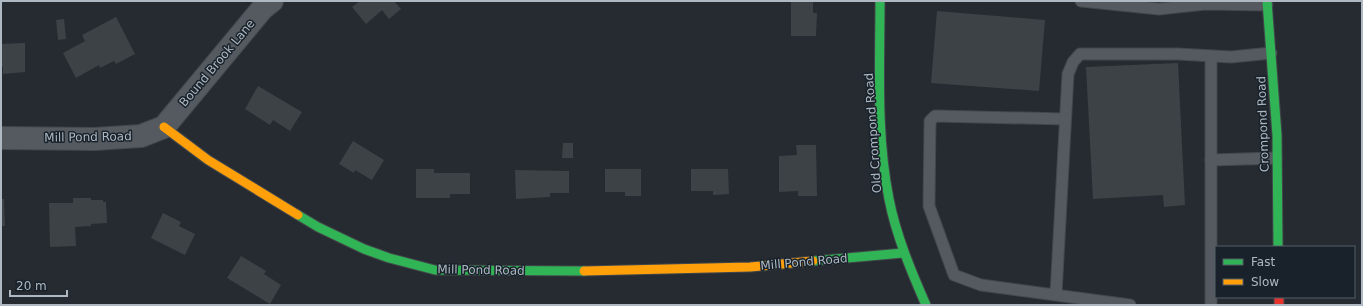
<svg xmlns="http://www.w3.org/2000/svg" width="1363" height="306" viewBox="0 0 1363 306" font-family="'DejaVu Sans',sans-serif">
	<rect width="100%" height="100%" fill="#252b30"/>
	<g fill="#3d4247">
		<polygon points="360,1 394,1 401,9 389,19 382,10 366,24 352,7"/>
		<polygon points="791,1 813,1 813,13 817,13 816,36 791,36"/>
		<polygon points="937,11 1045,20 1039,91 931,83"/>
		<polygon points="116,17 135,54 116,64 114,61 100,68 99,65 76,78 63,53 85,41 82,35"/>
		<polygon points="64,19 66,39 58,40 56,20"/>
		<polygon points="25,43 25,72 3,74 3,67 1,67 1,44"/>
		<polygon points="1178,63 1185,205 1164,207 1163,195 1093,199 1086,67"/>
		<polygon points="258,86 302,112 290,131 273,120 270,125 245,109"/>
		<polygon points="353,141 384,160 372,180 355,170 354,173 339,164"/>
		<polygon points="563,143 573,143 573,158 562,158"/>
		<polygon points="796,145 816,145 817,196 798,196 798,191 779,192 779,156 797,155"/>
		<polygon points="416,169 434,169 434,173 470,173 470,194 450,194 450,198 416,198"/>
		<polygon points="605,169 641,169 641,196 625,196 625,192 605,192"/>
		<polygon points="691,169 728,169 729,194 713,195 713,191 691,191"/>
		<polygon points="515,170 569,171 569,193 550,193 550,197 516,199"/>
		<polygon points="73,198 91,198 91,200 103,200 103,202 106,202 107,223 91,224 91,226 75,227 76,246 50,247 49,203 73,203"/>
		<polygon points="1,199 4,199 5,226 1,226"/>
		<polygon points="163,213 181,222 179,226 195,234 185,255 151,238"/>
		<polygon points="241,256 266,271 264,274 281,285 270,304 227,278"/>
	</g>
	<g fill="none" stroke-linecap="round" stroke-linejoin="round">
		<defs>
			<g id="lane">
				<polyline points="1081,1 1159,9 1205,4 1267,5"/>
				<polyline points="1211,56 1211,305"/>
				<polyline points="1065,119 935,116 930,121 929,206 954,275 981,285 1130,305"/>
				<polyline points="1211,160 1276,158"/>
				<polyline points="1056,294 1068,74 1073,62 1080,54 1178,54 1231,57 1271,53"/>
			</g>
			<polyline id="street" points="1,138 95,139 141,136 164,127 262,9 272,1"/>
			<g id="fast">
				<path d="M 880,1 C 880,67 876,134 889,199 C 896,235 911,271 926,305"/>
				<polyline points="1267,1 1277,135 1278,247"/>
				<polyline points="298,215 318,227 364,249 389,258 435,270 584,271"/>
				<polyline points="813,261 903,253"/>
			</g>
			<g id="slow">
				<polyline points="164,127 208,160 298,215"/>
				<polyline points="584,271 750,267 813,261"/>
			</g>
			<polyline id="jam" points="1279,297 1279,305"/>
		</defs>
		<use href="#lane" stroke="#42474b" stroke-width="13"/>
		<use href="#street" stroke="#42474b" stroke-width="24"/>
		<use href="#fast" stroke="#42474b" stroke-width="11"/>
		<use href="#slow" stroke="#42474b" stroke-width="11"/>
		<use href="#jam" stroke="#42474b" stroke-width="11"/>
		<use href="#lane" stroke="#545a5f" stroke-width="11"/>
		<use href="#street" stroke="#545a5f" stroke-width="22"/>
		<use href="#fast" stroke="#30b455" stroke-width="9"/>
		<use href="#slow" stroke="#ff9f0a" stroke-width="9"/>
		<use href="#jam" stroke="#e5322d" stroke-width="9"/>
	</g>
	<g text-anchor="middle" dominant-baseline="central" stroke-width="3" stroke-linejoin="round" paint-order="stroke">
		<g font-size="12" fill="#adb8c3" stroke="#19222a">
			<text transform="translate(217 63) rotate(-50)">Bound Brook Lane</text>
			<text transform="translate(1263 124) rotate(-92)">Crompond Road</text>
			<text transform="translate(873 133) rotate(-94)">Old Crompond Road</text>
			<text transform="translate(88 137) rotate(-1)">Mill Pond Road</text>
			<text transform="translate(804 262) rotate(-5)">Mill Pond Road</text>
			<text transform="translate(481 270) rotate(1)">Mill Pond Road</text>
		</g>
	</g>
	<rect width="1363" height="306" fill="none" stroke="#adb8c3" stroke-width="4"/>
	<rect x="1215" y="246" width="140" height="52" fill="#19222a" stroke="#545e67"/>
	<rect x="1223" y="259" width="20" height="6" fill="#30b455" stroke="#545e67"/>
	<text x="1251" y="266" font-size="12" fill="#adb8c3">Fast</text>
	<rect x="1223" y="279" width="20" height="6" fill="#ff9f0a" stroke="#545e67"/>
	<text x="1251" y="286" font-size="12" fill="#adb8c3">Slow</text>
	<path d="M10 290v6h57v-6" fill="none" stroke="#adb8c3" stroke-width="2"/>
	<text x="16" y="290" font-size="12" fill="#adb8c3" stroke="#19222a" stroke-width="3" paint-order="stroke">20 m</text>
</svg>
